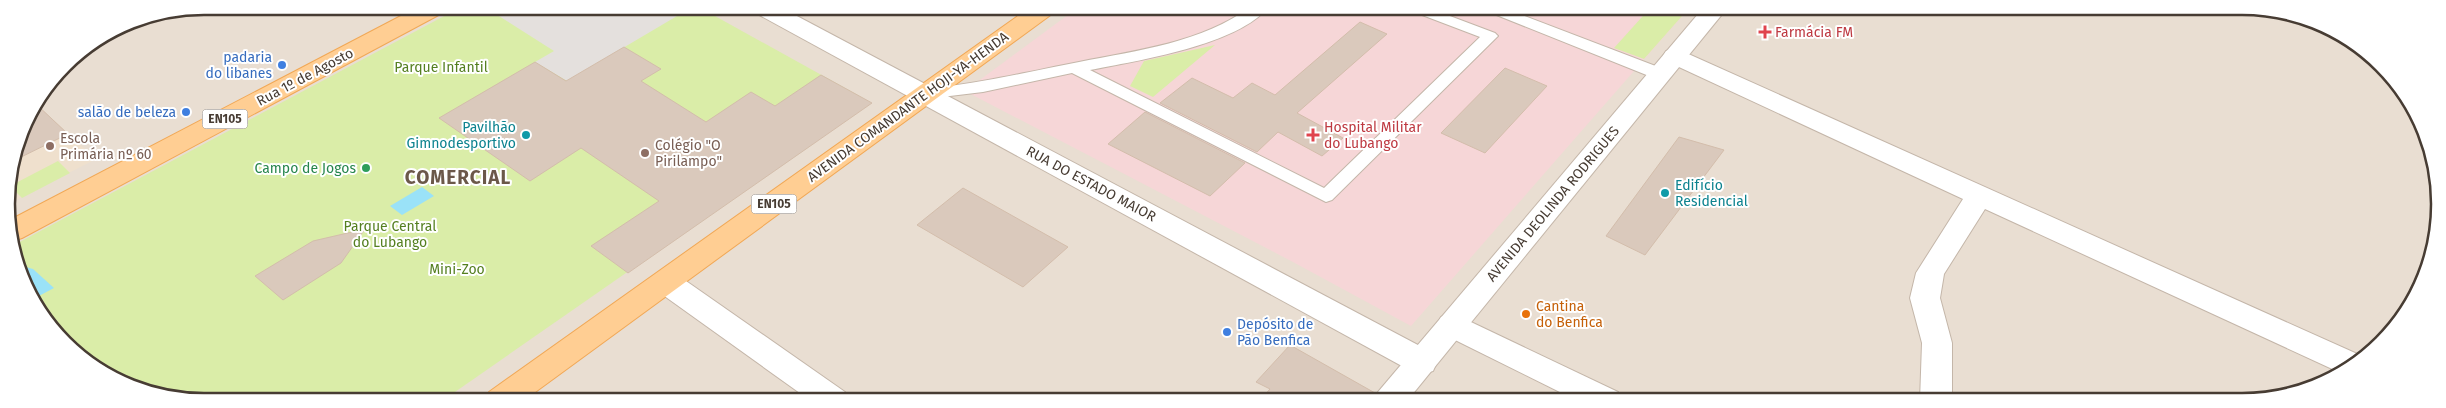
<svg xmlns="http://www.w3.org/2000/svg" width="2446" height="408" viewBox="0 0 2446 408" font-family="'Fira Sans',sans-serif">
	<rect width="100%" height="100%" fill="#f4ede4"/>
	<polygon fill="#e9ded2" points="204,6 2255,7 2330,27 2391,74 2429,141 2439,217 2425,280 2382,344 2329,381 2255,401 191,401 117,381 56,335 17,268 7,191 27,117 64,64 129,21"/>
	<polygon fill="#efe0cd" points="36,104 96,159 8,204 7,191 27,117"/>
	<polygon fill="#f6d6d7" points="1080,6 1690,7 1411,326 1293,262 965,91"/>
	<g fill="#daeda8">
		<polygon points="463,6 697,6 863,98 866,101 866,106 442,401 191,401 117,381 56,335 17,268 14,245"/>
		<polygon points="1651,7 1690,7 1644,59 1614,48"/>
		<polygon points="1215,45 1153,97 1130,86 1144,61"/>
		<polygon points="58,161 70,173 22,198 10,186"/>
	</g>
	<polygon fill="#e4e0dd" points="483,6 694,6 567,81 535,62 554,51"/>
	<g fill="#9ae2f8">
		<polygon points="422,187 434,196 402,215 390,206"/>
		<polygon points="26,267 33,269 54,288 35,298 17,269"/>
	</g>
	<g fill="#dac9bc" stroke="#d3bdab">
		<polygon points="1360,22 1387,34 1297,113 1343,138 1322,156 1278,132 1257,152 1160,103 1192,78 1233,98 1252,83 1275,95"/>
		<polygon points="624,47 661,69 641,81 706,122 751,92 775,106 821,75 872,103 628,273 591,246 659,201 581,148 530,181 439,118 535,62 566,81"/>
		<polygon points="1505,68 1547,86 1485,153 1441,133"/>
		<polygon points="36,104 68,134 15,160 27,117"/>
		<polygon points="1145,112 1245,163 1210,196 1108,144"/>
		<polygon points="1679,137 1724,150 1645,255 1606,236"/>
		<polygon points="963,188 1068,247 1023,287 917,225"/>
		<polygon points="365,229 341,263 283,300 255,276 313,241"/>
		<polygon points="1290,345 1375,393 1371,401 1259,401 1270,389 1256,382"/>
	</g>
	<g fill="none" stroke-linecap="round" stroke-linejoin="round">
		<defs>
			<g id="service">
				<path d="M 1252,6 L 1269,6 C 1240,45 1136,61 1090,70 L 1324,188 L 1480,37 L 1409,10 L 1407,7 L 1426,7 L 1495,33 L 1498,36 L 1332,200 L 1326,202 L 1072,73 L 983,92 L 925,99 L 919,98 L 917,94 L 919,90 L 925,89 C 977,84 1028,72 1079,62 C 1139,50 1201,43 1252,6 Z"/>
				<polygon points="1482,7 1501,7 1666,70 1668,74 1666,78 1654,78 1484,10"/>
			</g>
			<g id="minor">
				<polygon points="749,6 778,6 1433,353 1437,362 1433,371 1422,374 1411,371 752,11"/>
				<polygon points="1675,48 2364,357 2341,373 1985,209 1944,274 1940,298 1952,343 1952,401 1920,401 1922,343 1910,298 1916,273 1963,199 1666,61 1663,56 1666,51"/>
				<polygon points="666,271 676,274 845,392 850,401 811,401 656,290 651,282 656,274"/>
				<polygon points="1452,313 1618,392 1623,401 1578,401 1441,333 1437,325 1441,317"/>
			</g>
			<polygon id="tertiary" points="1704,7 1728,7 1407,401 1373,401 1378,392"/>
			<g id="primary">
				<polygon points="420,6 450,6 446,11 22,238 13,241 10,220"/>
				<polygon points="1032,6 1059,6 1056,11 523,401 484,401 489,392"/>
			</g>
		</defs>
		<use href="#service" stroke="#c4b6a9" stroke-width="2"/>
		<use href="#minor" stroke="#c4b6a9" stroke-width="2"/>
		<use href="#tertiary" stroke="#c4b6a9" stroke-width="2"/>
		<use href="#primary" stroke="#f1a856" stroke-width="2"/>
		<use href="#service" fill="#fff" fill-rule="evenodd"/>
		<use href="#minor" fill="#fff" fill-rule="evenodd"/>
		<use href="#tertiary" fill="#fff" fill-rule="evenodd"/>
		<use href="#primary" fill="#ffce93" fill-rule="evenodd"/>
	</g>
	<g fill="#e0444e" stroke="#fff" stroke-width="2">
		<path d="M1762.5 24.5h5v5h5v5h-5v5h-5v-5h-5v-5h5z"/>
		<path d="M1310.5 127.5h5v5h5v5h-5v5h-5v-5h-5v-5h5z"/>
	</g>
	<g fill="#3f7fe0" stroke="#fff" stroke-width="2">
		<circle cx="282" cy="65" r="5"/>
		<circle cx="186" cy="112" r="5"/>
		<circle cx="1227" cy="332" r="5"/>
	</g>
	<g fill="#0f9aa8" stroke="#fff" stroke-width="2">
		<circle cx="526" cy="135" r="5"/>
		<circle cx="1665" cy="193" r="5"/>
	</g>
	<g fill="#8d6e63" stroke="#fff" stroke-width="2">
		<circle cx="50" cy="146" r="5"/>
		<circle cx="645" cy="153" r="5"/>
	</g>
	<circle fill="#2e9e5b" stroke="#fff" stroke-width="2" cx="366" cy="168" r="5"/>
	<circle fill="#e8710a" stroke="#fff" stroke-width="2" cx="1526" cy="314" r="5"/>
	<g text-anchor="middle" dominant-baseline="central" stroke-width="4" stroke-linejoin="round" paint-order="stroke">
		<g fill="#fff" stroke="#7e7670" stroke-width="1">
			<rect x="202.5" y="109.5" width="45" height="19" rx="4"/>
			<rect x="751.5" y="194.5" width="45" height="19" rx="4"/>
		</g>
		<g font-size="12" font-weight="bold" fill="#473c33">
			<text x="225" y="119">EN105</text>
			<text x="774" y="204">EN105</text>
		</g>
		<g font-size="14" fill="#be3a42" stroke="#fff" text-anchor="start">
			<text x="1775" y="32">Farmácia FM</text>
			<text x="1324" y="127">Hospital Militar<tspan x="1324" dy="16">do Lubango</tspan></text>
		</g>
		<g font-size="14" fill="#366cbe" stroke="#fff" text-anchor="end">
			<text x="272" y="57">padaria<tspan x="272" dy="16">do libanes</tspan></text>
			<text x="176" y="112">salão de beleza</text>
			<text x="1237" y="324" text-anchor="start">Depósito de<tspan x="1237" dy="16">Pão Benfica</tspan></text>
		</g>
		<g font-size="14" fill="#547f20" stroke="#fff">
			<text x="441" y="67">Parque Infantil</text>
			<text x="390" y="226">Parque Central<tspan x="390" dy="16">do Lubango</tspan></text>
			<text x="457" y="269">Mini-Zoo</text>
		</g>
		<g font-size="14" fill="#473c33" stroke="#fff">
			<text transform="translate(305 77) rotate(-28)">Rua 1º de Agosto</text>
			<text transform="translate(908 107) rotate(-36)">AVENIDA COMANDANTE HOJI-YA-HENDA</text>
			<text transform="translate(1091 184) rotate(28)">RUA DO ESTADO MAIOR</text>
			<text transform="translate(1553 204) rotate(-50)">AVENIDA DEOLINDA RODRIGUES</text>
		</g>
		<g font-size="14" fill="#0d838f" stroke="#fff" text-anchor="end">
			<text x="516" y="127">Pavilhão<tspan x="516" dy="16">Gimnodesportivo</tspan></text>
			<text x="1675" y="185" text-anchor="start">Edifício<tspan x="1675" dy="16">Residencial</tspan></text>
		</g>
		<g font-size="14" fill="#785e54" stroke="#fff" text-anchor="start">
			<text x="60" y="138">Escola<tspan x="60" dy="16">Primária nº 60</tspan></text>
			<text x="655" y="145">Colégio "O<tspan x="655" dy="16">Pirilampo"</tspan></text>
		</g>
		<g font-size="14" fill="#27864d" stroke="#fff" text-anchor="end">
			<text x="356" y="168">Campo de Jogos</text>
		</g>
		<g font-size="14" fill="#c56008" stroke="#fff" text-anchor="start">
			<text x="1536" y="306">Cantina<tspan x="1536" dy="16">do Benfica</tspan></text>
		</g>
		<g font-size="19" font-weight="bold" letter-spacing="1" fill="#6b5849" stroke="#fff">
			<text x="458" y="177">COMERCIAL</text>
		</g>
	</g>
	<path d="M0 0H2446V408H0ZM204 15H2242A189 189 0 0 1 2431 204V204A189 189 0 0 1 2242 393H204A189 189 0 0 1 15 204V204A189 189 0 0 1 204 15Z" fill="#fff" fill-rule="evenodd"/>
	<path fill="none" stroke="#473c33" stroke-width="2.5" d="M204 15H2242A189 189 0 0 1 2431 204V204A189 189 0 0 1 2242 393H204A189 189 0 0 1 15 204V204A189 189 0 0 1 204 15Z"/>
</svg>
